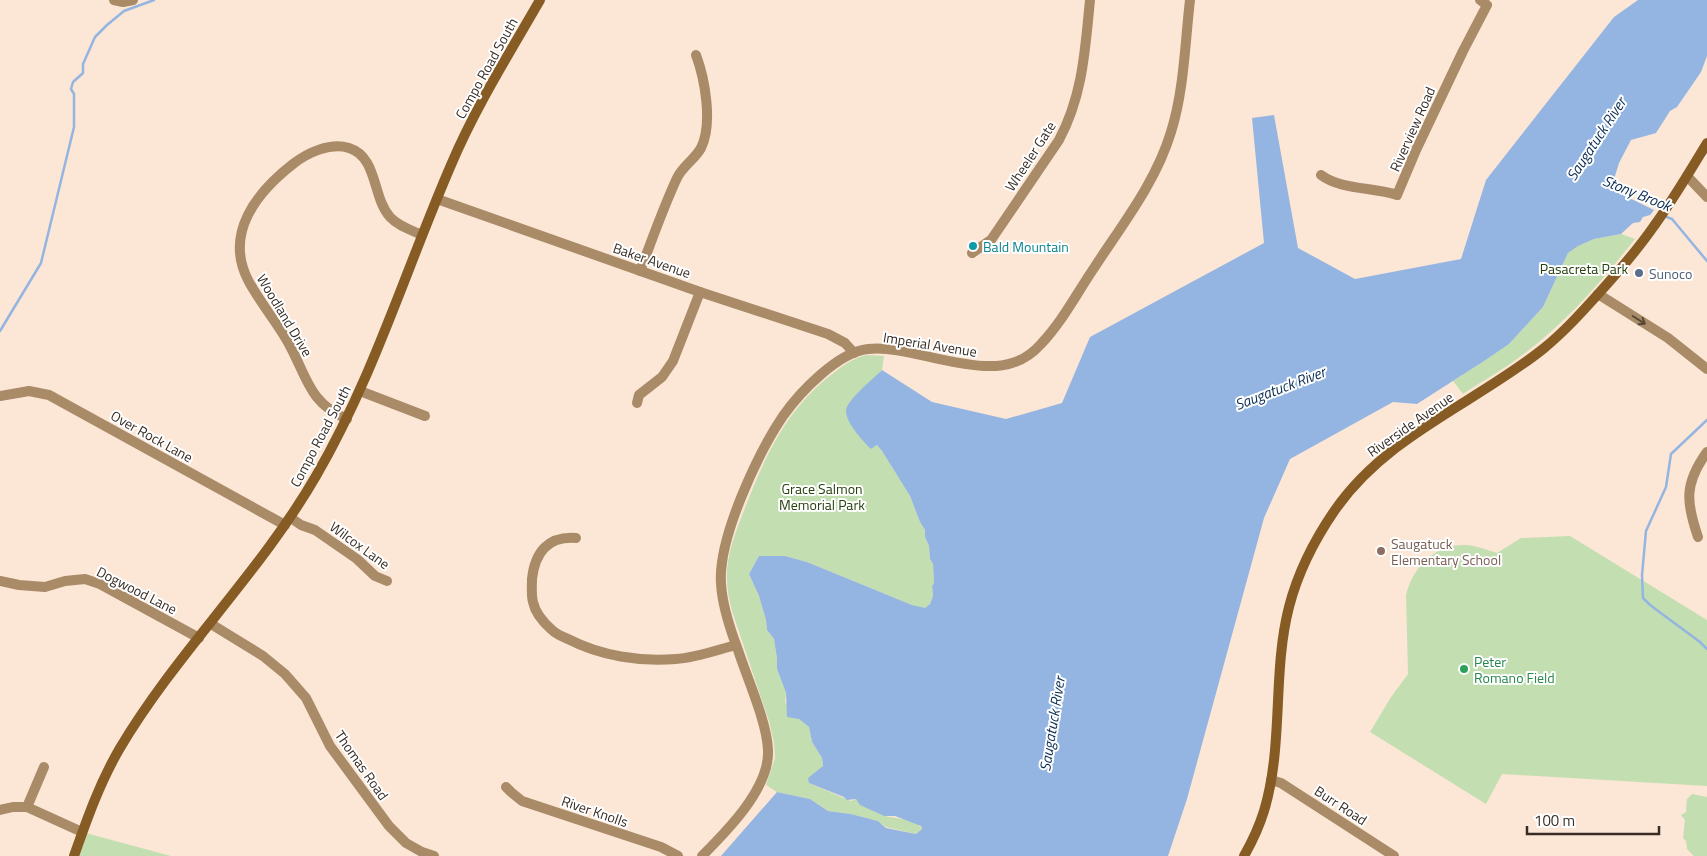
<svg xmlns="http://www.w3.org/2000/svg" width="1707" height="856" viewBox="0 0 1707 856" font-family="'Titillium Web',sans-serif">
	<rect width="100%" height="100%" fill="#fce6d6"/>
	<g fill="#c3dfb1">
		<path d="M 1621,234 L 1635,239 C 1601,282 1565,324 1521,356 C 1503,370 1482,381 1463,394 L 1453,381 L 1509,344 L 1543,307 L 1568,253 L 1579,245 L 1594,239 Z"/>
		<path d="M 867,355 L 884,356 L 882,370 L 850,402 L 846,410 L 848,417 L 871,449 L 877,445 L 882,451 L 910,496 L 920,522 L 925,530 L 925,537 L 929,546 L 930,559 L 933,563 L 934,583 L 932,586 L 933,596 L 930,604 L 925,609 L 912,605 L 807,562 L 785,556 L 759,556 L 749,574 L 759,596 L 766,620 L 767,630 L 774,639 L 777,659 L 777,669 L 786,693 L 785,702 L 799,719 L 809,727 L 812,742 L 822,758 L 823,766 L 809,783 L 851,801 L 856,799 C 863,806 876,813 885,816 C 896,819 915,818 922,829 L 916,834 L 886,827 L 878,821 L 851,814 L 828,811 L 810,799 L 777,792 L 766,785 L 775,758 L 774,743 L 769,721 L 732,611 C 728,595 725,579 728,562 C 731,543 738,526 745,508 C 765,456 786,410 831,375 C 842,366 853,358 867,355 Z"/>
		<path d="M 1570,536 L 1707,620 L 1707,786 L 1502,774 L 1486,804 L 1370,732 L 1391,697 L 1408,674 L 1406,595 C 1413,566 1436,543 1467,545 C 1477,546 1488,550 1497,553 L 1521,538 Z"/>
		<polygon points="1692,794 1707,797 1707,856 1694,856 1687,849 1686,841 1683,838 1685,820 1681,815 1686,812 1687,799"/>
		<polygon points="82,832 171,856 76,856"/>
	</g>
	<path fill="#94b5e1" d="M 1638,0 L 1707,0 L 1707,56 L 1701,72 L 1677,107 L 1670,111 L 1656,133 L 1631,140 L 1619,163 L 1611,189 L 1654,210 L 1650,215 L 1643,217 L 1640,222 L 1633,223 L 1621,234 L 1594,239 L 1578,246 L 1568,253 L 1543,307 L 1509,344 L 1484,361 L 1417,404 L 1393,402 L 1290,459 L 1264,518 L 1187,799 L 1168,856 L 721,856 L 777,792 L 810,799 L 828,811 L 851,814 L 878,821 L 886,828 L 916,834 L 922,829 L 921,826 L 895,816 L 884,816 L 860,805 L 856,799 L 847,800 L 844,797 L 809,783 L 808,778 L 823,766 L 822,758 L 812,742 L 809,727 L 799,719 L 787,717 L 786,693 L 777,669 L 777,659 L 774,639 L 767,630 L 766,620 L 759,596 L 749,574 L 759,556 L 785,556 L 807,562 L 912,605 L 925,608 L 930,604 L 933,596 L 932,586 L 934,583 L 933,564 L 930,559 L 929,546 L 925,537 L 925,530 L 920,522 L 910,496 L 882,451 L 877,445 L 871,449 C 863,441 845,422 846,410 C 847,400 874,378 882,370 L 932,402 L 1006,419 L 1062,403 L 1090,337 L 1264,243 L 1252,118 L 1274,115 L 1298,248 L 1355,279 L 1461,259 L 1486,180 L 1614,17 Z"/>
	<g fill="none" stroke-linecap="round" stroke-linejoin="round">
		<g stroke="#94b5e1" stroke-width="2.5">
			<polyline points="1664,216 1672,219 1707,261"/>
			<polyline points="0,331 41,263 74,127 74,94 71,89 73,82 83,73 83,64 95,37 107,25 124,11 154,0"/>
			<polyline points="1707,420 1671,454 1666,487 1646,531 1642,575 1643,598 1650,605 1700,642 1707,649"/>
		</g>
		<g stroke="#a98b68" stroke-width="10">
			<polyline points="114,0 123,2 133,0"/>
			<path d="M 1321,175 C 1341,190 1373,187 1397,195 L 1416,150 L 1463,51 L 1487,5 L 1480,0"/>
			<polyline points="437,199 700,292 828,334 845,343 854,353"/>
			<path d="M 972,253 L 991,240 L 1059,140 C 1083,95 1085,50 1090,0"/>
			<path d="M 640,271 C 652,240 663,208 677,178 C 682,167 695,159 701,148 C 713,124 705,79 696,55"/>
			<polyline points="360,391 425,416"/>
			<polyline points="0,396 29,391 49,395 285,525"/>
			<polyline points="637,403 639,395 662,377 673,361 700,292"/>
			<path d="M 347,419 C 309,403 307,377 289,344 C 277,322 260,303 248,280 C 224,233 257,192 293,164 C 307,153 330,142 349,148 C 378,157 372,197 390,217 C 398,226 411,230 422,235"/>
			<polyline points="291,518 301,525 315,530 357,559 375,576 387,581"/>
			<path d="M 1698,537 C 1686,502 1684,484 1707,452"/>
			<path d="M 576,538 C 548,536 535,552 532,579 C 532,586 531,595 533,602 C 535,612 544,623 552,630 C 556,634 563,637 568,639 C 601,656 640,662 676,659 C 695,658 717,650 736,645"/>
			<polyline points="0,581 19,585 45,587 65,581 85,579 100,584 199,638"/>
			<polyline points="211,624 263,656 285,674 306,698 330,746 389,826 406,843 422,852 434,856"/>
			<polyline points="1271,780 1281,783 1394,856"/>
			<polyline points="506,787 511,792 522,801 661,847 678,856"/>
			<polyline points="27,807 44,767"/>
			<polyline points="0,810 13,807 27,807 82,832"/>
			<path d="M 702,856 C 727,831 770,788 768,750 C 767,722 747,678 738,650 C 730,629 722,606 721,583 C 718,538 758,453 783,416 C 800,392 838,352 868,349 C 895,346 928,358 954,362 C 972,365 994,369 1012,363 C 1023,360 1033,353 1041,344 C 1062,322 1077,293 1094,268 C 1122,225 1156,182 1171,132 C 1184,91 1185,43 1190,0"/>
		</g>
		<g stroke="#a98b68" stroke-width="10">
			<polyline points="1687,176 1707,197"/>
			<polyline points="1598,294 1668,338 1707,369"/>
		</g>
		<g stroke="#875c24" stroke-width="10">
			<path d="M 74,856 C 87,819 100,782 120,748 C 177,652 260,573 316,476 C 373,378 406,269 451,165 C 475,108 509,54 540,0"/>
			<path d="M 1244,856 C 1252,842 1259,827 1264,811 C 1284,745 1272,673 1289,607 C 1298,572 1315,539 1335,510 C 1387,435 1474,404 1543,349 C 1564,332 1582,312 1600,292 C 1619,271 1638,249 1654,226 C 1673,200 1690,171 1707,143"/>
		</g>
	</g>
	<defs><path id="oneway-shaft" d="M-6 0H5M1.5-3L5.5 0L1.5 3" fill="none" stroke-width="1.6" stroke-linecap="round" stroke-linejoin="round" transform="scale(1.25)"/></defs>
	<use stroke="#584838" href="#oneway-shaft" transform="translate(1639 320) rotate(32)"/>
	<circle fill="#0f9aa8" stroke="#fff" stroke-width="2" cx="973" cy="246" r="5"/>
	<circle fill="#5c6f8a" stroke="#fff" stroke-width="2" cx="1639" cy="273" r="5"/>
	<circle fill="#8d6e63" stroke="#fff" stroke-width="2" cx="1381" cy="551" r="5"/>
	<circle fill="#2e9e5b" stroke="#fff" stroke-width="2" cx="1464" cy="669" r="5"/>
	<g text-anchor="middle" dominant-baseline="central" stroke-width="4" stroke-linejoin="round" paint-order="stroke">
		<g font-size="14" fill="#362c24" stroke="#fff">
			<text transform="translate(486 68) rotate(-61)">Compo Road South</text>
			<text transform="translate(1412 129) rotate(-66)">Riverview Road</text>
			<text transform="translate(1030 156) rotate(-57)">Wheeler Gate</text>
			<text transform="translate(652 260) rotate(19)">Baker Avenue</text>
			<text transform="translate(285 315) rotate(59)">Woodland Drive</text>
			<text transform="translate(930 344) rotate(9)">Imperial Avenue</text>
			<text transform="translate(1410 424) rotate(-35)">Riverside Avenue</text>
			<text transform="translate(152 436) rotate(29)">Over Rock Lane</text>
			<text transform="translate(320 436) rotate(-62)">Compo Road South</text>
			<text transform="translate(360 545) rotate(36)">Wilcox Lane</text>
			<text transform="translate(137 590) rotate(27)">Dogwood Lane</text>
			<text transform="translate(362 765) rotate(55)">Thomas Road</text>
			<text transform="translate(1341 805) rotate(33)">Burr Road</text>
			<text transform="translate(595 811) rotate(19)">River Knolls</text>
		</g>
		<g font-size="14" fill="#0d838f" stroke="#fff" text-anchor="start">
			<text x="983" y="246">Bald Mountain</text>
		</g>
		<g font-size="14" fill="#26400e" stroke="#fff">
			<text x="1584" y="268">Pasacreta Park</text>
			<text x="822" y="488">Grace Salmon<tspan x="822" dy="16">Memorial Park</tspan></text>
		</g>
		<g font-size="14" fill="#4e5e75" stroke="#fff" text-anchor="start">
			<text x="1649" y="273">Sunoco</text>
		</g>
		<g font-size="14" fill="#785e54" stroke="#fff" text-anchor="start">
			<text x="1391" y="543">Saugatuck<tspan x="1391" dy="16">Elementary School</tspan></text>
		</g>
		<g font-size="14" fill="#27864d" stroke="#fff" text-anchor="start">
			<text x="1474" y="661">Peter<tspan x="1474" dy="16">Romano Field</tspan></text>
		</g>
		<g font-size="15" font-style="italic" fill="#0a2c54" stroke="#fff">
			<text transform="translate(1596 139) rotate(-57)">Saugatuck River</text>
			<text transform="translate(1637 193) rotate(22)">Stony Brook</text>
			<text transform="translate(1280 388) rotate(-21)">Saugatuck River</text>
			<text transform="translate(1052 724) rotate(-81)">Saugatuck River</text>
		</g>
	</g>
	<path d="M1527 826v8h132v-8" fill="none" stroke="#362c24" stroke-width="2.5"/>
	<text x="1534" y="826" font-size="15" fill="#362c24" stroke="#ffffff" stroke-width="4" paint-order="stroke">100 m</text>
</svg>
